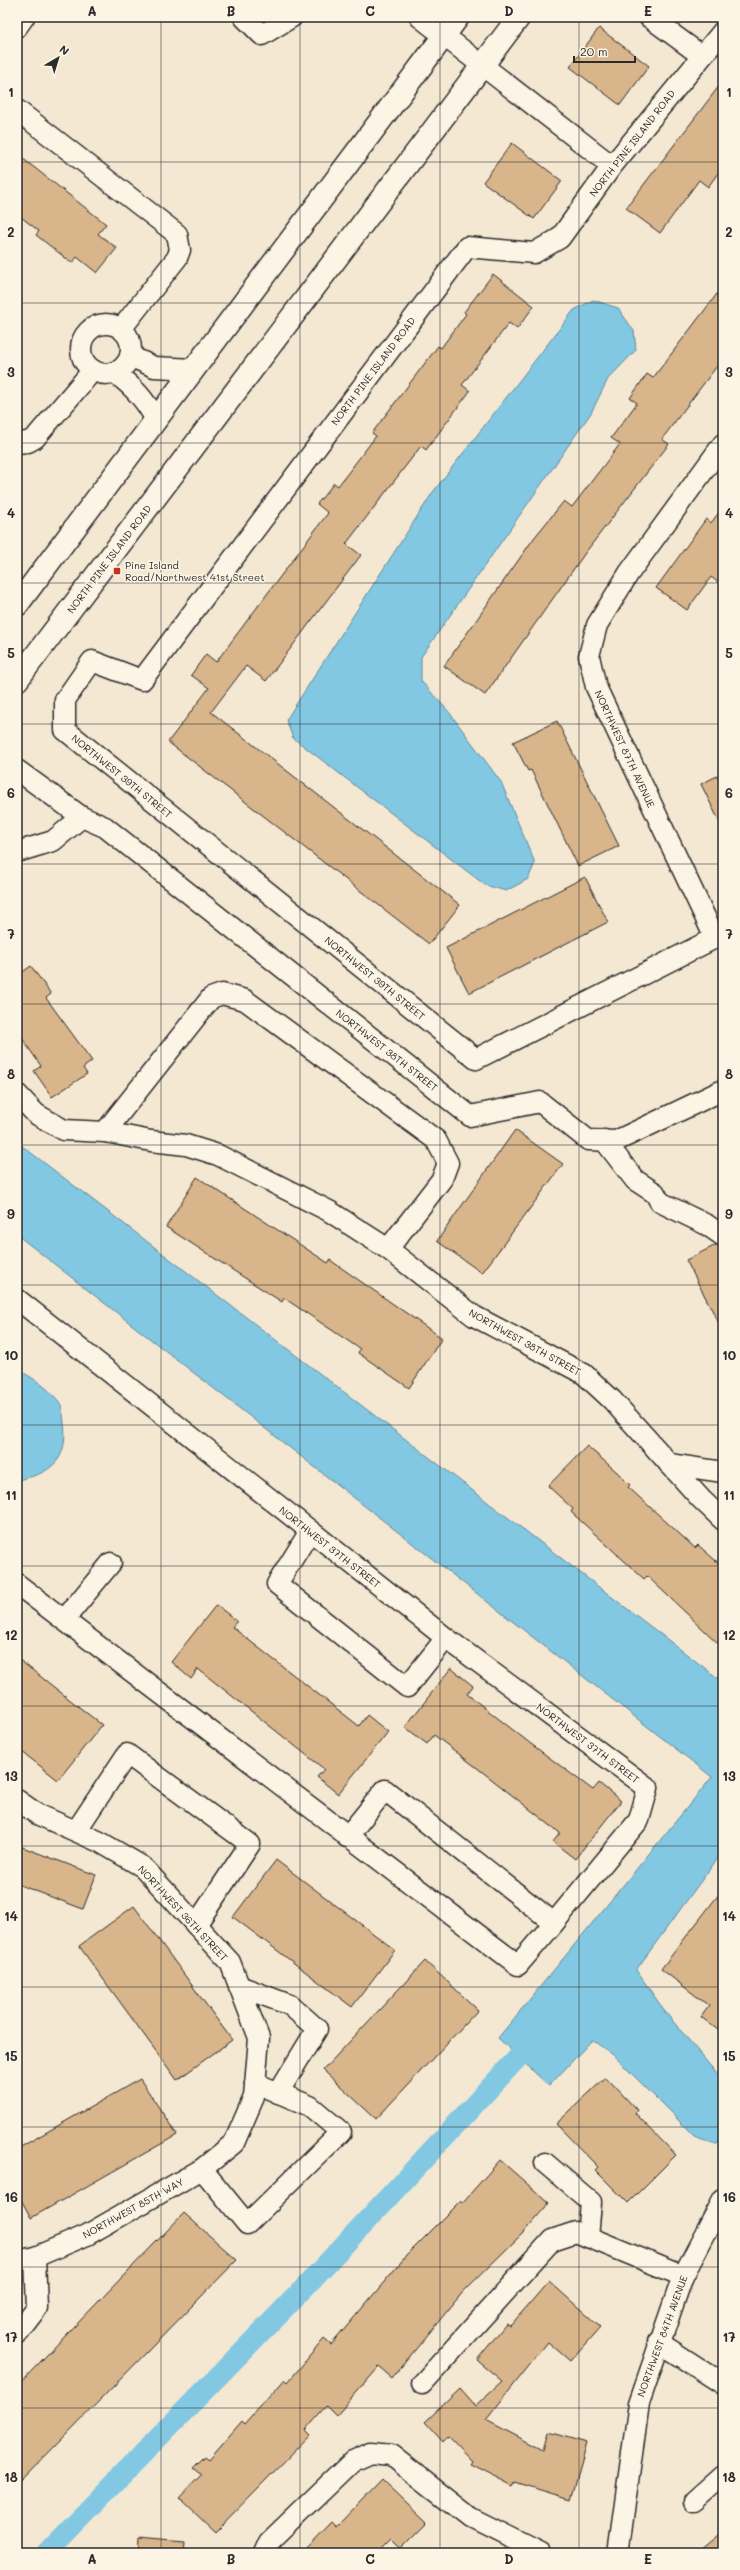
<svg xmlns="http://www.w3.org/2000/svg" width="740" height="2570" viewBox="0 0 740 2570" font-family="Mali,sans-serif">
	<rect width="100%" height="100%" fill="#f5e8d3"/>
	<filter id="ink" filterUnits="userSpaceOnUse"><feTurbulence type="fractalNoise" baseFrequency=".025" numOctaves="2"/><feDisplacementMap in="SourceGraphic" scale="8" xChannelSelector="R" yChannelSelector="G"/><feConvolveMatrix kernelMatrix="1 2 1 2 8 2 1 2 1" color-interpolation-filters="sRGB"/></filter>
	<g filter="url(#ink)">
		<g fill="#82c8e3" stroke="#5f8999">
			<polygon points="593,300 618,308 634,331 636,350 608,379 591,413 421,657 421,681 449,712 501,782 535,863 528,879 506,891 485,885 293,738 286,720 433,492 574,310"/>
			<polygon points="17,1142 723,1682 723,1851 636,1970 666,2013 723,2081 723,2134 716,2144 694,2136 612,2054 592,2040 549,2086 498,2038 712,1777 17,1235"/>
			<path d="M 17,1369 C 33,1378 48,1387 60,1403 C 63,1408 63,1417 64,1423 C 69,1461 50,1474 17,1480 Z"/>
		</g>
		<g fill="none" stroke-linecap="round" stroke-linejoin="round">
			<polyline stroke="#82c8e3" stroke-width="21" points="46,2553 305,2287 537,2037"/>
		</g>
		<g fill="#d8b58a" stroke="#2b2b2b">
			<polygon points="599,28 649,66 620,105 570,67"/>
			<polygon points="723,81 723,166 708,187 699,180 660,233 626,208"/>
			<polygon points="512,143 562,181 534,219 483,182"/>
			<polygon points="17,154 106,224 98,234 117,248 97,273 77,257 72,263 36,235 39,231 17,214"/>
			<polygon points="493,274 534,306 517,329 509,323 462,385 470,391 426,450 421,446 346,544 361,555 266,681 246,666 211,712 460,905 429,944 168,742 209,688 191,675 206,654 216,662 328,513 317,504 334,483 338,486 376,436 372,433 438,346 441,348 466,314 464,312"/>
			<polygon points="723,286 723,358 662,439 669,444 585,553 485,695 444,666 534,538 564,501 572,507 620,444 611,438 637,403 630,398 647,374 653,378"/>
			<polygon points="723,507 723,586 711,577 687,610 656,588 706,519 711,523"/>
			<polygon points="557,721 619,846 578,866 531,770 528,771 513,742"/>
			<polygon points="723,773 723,829 701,784"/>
			<polygon points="585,877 608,922 469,993 446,948"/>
			<polygon points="31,966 51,994 46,998 92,1061 83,1068 87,1074 52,1097 34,1071 41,1066 17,1031 17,976"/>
			<polygon points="515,1130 563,1164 482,1273 437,1241"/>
			<polygon points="197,1177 328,1263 330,1260 442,1338 409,1388 358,1353 360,1349 284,1298 282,1302 166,1227"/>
			<polygon points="716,1245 723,1247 723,1331 686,1260"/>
			<polygon points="587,1446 617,1472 630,1485 628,1487 695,1548 698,1545 723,1567 723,1648 647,1576 644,1579 571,1512 573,1509 548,1486"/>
			<polygon points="216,1605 237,1621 232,1627 359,1726 367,1715 388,1732 338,1794 317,1777 324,1769 198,1669 191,1679 171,1662"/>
			<polygon points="17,1658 102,1725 58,1780 17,1748"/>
			<polygon points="451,1668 473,1686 467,1694 531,1744 593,1790 599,1783 621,1801 575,1859 553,1842 560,1833 485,1774 434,1735 427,1744 405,1727"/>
			<polygon points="17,1845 96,1875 83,1909 17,1884"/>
			<polygon points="276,1860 395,1950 352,2007 233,1917"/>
			<polygon points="723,1889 723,2034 701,2017 709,2006 661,1969"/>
			<polygon points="134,1906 232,2040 177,2080 79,1946"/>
			<polygon points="425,1961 478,2010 376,2119 323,2070"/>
			<polygon points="606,2077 637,2110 635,2113 676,2155 628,2203 595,2170 598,2167 556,2124"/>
			<polygon points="140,2079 177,2135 31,2218 17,2192 17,2149"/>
			<polygon points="500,2160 549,2203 522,2234 463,2292 392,2378 379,2367 336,2416 326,2406 305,2430 310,2435 215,2532 179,2498 201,2475 193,2468 205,2456 209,2459 242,2421 245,2424 285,2379 288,2382 324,2339 331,2345 406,2256 461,2201 462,2203"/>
			<polygon points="184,2213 237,2260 17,2485 17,2386"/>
			<polygon points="549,2281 600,2327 570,2361 548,2342 486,2420 543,2450 548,2432 587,2443 571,2499 515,2482 513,2486 470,2464 472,2461 448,2436 443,2442 425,2422 460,2389 475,2406 502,2381 477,2360 506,2324 510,2326"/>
			<polygon points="382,2480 426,2522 400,2548 391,2539 377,2553 302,2553 332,2522 337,2527"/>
			<polygon points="723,2529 723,2553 694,2553"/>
			<polygon points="139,2537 185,2541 184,2553 138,2553"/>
		</g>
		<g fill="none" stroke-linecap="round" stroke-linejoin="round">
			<defs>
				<g id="minor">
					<polyline points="244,17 262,35 292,17"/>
					<polyline points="420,17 612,166"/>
					<polyline points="649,17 702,56"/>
					<polyline points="17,27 24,17"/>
					<polyline points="723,31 612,166 560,238 534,253 467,247 142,680 92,661 65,700 65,730 476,1059 715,938 596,687 589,656 597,625 629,573 723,444"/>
					<polyline points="17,110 177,234 180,250 177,258 121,329"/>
					<circle cx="106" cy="349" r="25"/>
					<polyline points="130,356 154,367 194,369"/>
					<path d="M 114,372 C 133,387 145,399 156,420"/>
					<polyline points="17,443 28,442 35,438 93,370"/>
					<polyline points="17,770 82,817 105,827 470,1116 540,1102 588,1140 616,1141 723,1090"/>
					<polyline points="17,852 53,841 82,817"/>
					<polyline points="17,1094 36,1114 64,1130 105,1132 151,1141 186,1145 218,1155 329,1211 388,1249 474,1316 584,1374 612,1400 701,1499 723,1520"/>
					<polyline points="105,1132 211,998 222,994 245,1000 436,1140 448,1163 442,1179 388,1249"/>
					<polyline points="604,1140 635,1180 655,1193 660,1202 707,1225 723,1236"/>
					<polyline points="17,1299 446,1638 648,1788 639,1820 554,1923 385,1790 347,1837"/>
					<polyline points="669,1464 723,1472"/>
					<polyline points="310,1531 277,1584 407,1687 446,1638"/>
					<polyline points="17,1584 64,1620 111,1563"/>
					<polyline points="64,1620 518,1965 554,1923"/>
					<polyline points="17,1800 37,1814 100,1842 143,1867 230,1962 259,2038 254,2097 234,2143 202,2169 87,2235 35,2257 17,2261"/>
					<polyline points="76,1831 127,1754 250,1844 196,1925"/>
					<polyline points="239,1986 290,2005 317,2029 278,2093"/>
					<polyline points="545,2163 591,2202 588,2237"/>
					<polyline points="202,2169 247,2224 341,2132 310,2106 255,2083"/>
					<polyline points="17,2334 37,2308 35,2257"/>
					<polyline points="658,2342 723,2384"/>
					<polyline points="422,2384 552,2240 576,2232 683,2276"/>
					<polyline points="694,2501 723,2475"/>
					<polyline points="264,2553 269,2542 353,2461 371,2453 391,2455 471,2518 541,2553"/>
					<polyline points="618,2553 639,2403 683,2276 723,2200"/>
				</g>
				<g id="major">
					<polyline points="17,605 458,17"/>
					<polyline points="17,680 519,17"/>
				</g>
			</defs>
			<use href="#minor" stroke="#2b2b2b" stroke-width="23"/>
			<use href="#major" stroke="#2b2b2b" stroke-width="25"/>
			<use href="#minor" stroke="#fcf5e5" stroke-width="20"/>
			<use href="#major" stroke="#fcf5e5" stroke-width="22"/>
		</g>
	</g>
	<path fill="none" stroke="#2b2b2b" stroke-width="1" stroke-opacity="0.55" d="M 161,17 L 161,2553M 300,17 L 300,2553M 440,17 L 440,2553M 579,17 L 579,2553M 17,162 L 723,162M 17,303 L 723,303M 17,443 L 723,443M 17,583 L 723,583M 17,724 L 723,724M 17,864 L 723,864M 17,1004 L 723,1004M 17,1145 L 723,1145M 17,1285 L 723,1285M 17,1425 L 723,1425M 17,1566 L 723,1566M 17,1706 L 723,1706M 17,1846 L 723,1846M 17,1987 L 723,1987M 17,2127 L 723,2127M 17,2267 L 723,2267M 17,2408 L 723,2408"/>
	<rect fill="#c8321e" stroke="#fcf5e5" stroke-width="1.5" x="113" y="567" width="8" height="8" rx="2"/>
	<g text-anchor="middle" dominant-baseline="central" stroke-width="3" stroke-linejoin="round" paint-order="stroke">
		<g font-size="10" fill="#2b2b2b" stroke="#fcf5e5">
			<text transform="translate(632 143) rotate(-52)">NORTH PINE ISLAND ROAD</text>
			<text transform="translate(373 371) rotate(-53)">NORTH PINE ISLAND ROAD</text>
			<text transform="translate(109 559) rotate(-53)">NORTH PINE ISLAND ROAD</text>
			<text transform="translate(625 749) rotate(65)">NORTHWEST 87TH AVENUE</text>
			<text transform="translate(122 776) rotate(39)">NORTHWEST 39TH STREET</text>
			<text transform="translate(375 978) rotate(39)">NORTHWEST 39TH STREET</text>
			<text transform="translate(387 1050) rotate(38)">NORTHWEST 38TH STREET</text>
			<text transform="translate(525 1342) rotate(29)">NORTHWEST 38TH STREET</text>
			<text transform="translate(330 1547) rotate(38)">NORTHWEST 37TH STREET</text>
			<text transform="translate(588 1743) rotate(37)">NORTHWEST 37TH STREET</text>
			<text transform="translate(183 1913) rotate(47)">NORTHWEST 36TH STREET</text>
			<text transform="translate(133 2208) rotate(-29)">NORTHWEST 85TH WAY</text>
			<text transform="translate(662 2336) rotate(-70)">NORTHWEST 84TH AVENUE</text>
		</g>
		<g font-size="10" fill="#2b2b2b" stroke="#fcf5e5" text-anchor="start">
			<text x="125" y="565">Pine Island<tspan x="125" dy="12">Road/Northwest 41st Street</tspan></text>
		</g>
	</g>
	<rect width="740" height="2570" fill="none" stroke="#fcf5e5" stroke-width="44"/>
	<g transform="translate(58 58) rotate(38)" stroke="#fcf5e5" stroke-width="3" paint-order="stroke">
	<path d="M0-3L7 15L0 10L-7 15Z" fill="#2b2b2b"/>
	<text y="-6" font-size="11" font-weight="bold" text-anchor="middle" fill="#2b2b2b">N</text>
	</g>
	<path d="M574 56v6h61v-6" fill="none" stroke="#2b2b2b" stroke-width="2"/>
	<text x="580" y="56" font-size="12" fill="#2b2b2b" stroke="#fcf5e5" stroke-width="3" paint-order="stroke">20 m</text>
	<rect x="22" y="22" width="696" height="2526" fill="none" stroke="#2b2b2b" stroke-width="1.5"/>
	<g font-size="13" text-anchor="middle" font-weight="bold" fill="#2b2b2b">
		<text x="92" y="16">A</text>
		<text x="231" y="16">B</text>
		<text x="370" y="16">C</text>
		<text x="509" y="16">D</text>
		<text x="648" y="16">E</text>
		<text x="11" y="97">1</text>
		<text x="729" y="97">1</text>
		<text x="11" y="237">2</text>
		<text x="729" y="237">2</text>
		<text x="11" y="377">3</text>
		<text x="729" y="377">3</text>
		<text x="11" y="518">4</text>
		<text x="729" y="518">4</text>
		<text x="11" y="658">5</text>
		<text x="729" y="658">5</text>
		<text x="11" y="798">6</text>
		<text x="729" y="798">6</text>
		<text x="11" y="939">7</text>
		<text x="729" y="939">7</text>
		<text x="11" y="1079">8</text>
		<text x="729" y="1079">8</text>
		<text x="11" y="1219">9</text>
		<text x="729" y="1219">9</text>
		<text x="11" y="1360">10</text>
		<text x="729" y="1360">10</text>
		<text x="11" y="1500">11</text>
		<text x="729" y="1500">11</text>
		<text x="11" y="1640">12</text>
		<text x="729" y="1640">12</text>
		<text x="11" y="1781">13</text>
		<text x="729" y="1781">13</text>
		<text x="11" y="1921">14</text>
		<text x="729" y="1921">14</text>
		<text x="11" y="2061">15</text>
		<text x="729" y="2061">15</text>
		<text x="11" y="2202">16</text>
		<text x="729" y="2202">16</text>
		<text x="11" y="2342">17</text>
		<text x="729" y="2342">17</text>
		<text x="11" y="2482">18</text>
		<text x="729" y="2482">18</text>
		<text x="92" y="2564">A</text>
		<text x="231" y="2564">B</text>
		<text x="370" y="2564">C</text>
		<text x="509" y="2564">D</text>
		<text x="648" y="2564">E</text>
	</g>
</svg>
